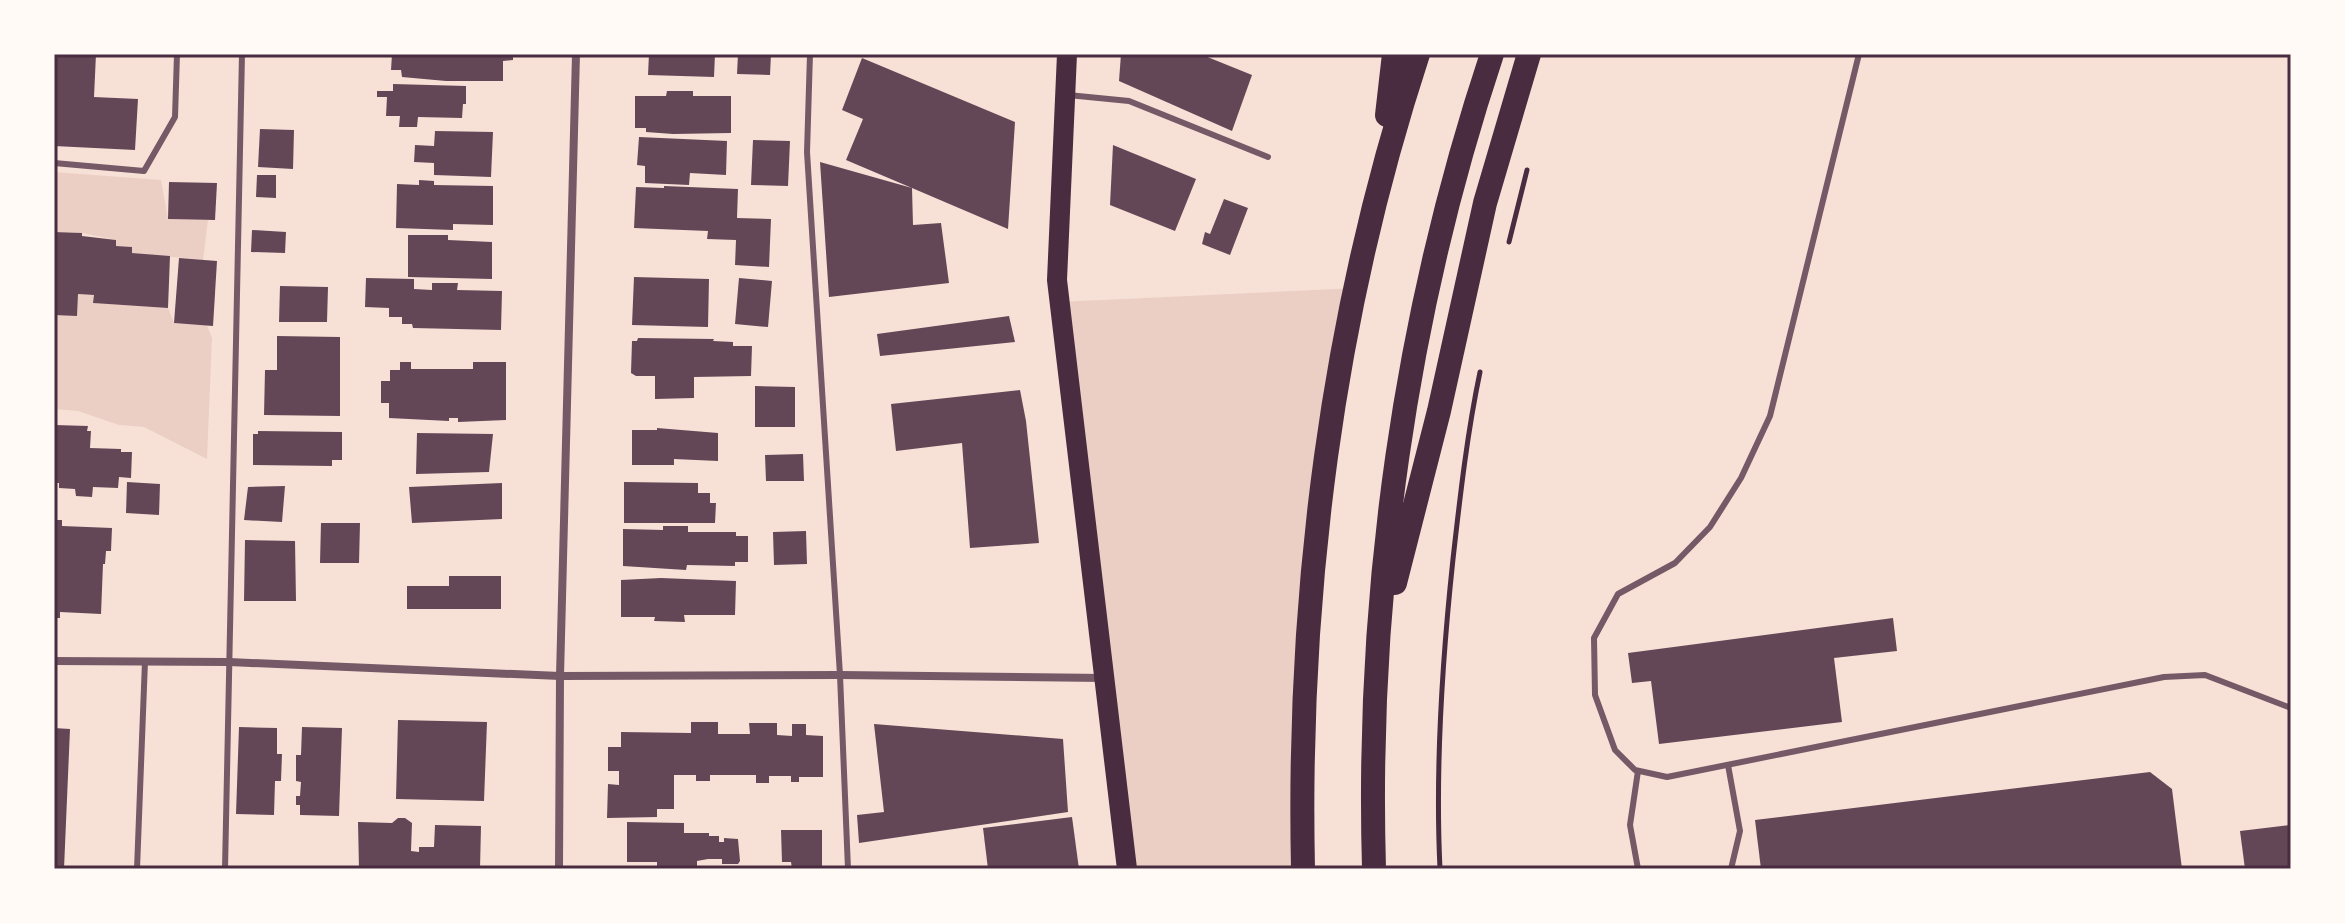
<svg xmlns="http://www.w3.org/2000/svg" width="2345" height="923" viewBox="0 0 2345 923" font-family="Commissioner,sans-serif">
	<rect width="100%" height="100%" fill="#f7e1d7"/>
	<g fill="#ebcfc5">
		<polygon points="54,172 161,180 168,219 208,220 203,260 132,253 132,247 116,246 116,240 82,233 54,232"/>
		<polygon points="1356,288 1331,421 1303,869 1127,869 1059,302"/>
		<polygon points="78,294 94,295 94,303 168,308 174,323 207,325 212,338 207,459 144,427 119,425 78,411 54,409 54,315"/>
	</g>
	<g fill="#644757">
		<polygon points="54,54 96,54 94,97 138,99 135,150 54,146"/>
		<polygon points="392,54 513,54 513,60 503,61 503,81 446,81 402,77 401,70 391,70"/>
		<polygon points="649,54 715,54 714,77 648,75"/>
		<polygon points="738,54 771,54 770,75 737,74"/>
		<polygon points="1121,54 1200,54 1252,75 1232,131 1119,81"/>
		<polygon points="862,58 1015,122 1008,229 912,188 913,225 941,223 949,283 829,297 820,162 912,188 846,160 863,119 842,110"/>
		<polygon points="393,84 466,86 466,104 463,104 462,118 418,117 417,127 399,127 400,116 386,116 387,97 377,97 377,91 393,91"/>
		<polygon points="667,91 693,91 693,96 731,96 731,133 673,134 646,132 646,128 635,128 635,96 666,96"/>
		<polygon points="260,129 294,130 293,169 258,167"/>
		<polygon points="435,131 493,132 491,177 434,175 434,163 414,162 415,145 434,146"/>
		<polygon points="639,137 727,141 726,175 690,173 689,185 645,183 645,166 637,165"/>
		<polygon points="753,140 790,141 788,186 751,185"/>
		<polygon points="1113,145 1196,179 1175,231 1110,205"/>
		<polygon points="257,175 276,175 276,198 256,197"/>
		<polygon points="419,180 434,181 434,185 493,186 493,225 453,224 453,230 396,228 397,184 419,185"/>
		<polygon points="169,182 217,183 215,220 168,219"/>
		<polygon points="664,186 738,189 737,218 771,219 769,267 735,265 736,240 707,239 708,231 634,228 636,187 664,188"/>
		<polygon points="1224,199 1248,208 1230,255 1202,244 1205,232 1210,234"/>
		<polygon points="252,230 286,232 285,253 251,252"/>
		<polygon points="54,232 82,233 82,236 116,240 116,246 132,247 132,253 170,256 168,308 93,303 94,295 78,294 77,316 54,315"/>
		<polygon points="408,235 448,235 448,240 492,242 492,279 408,277"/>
		<polygon points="179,258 217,261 213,326 174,323"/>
		<polygon points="634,277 709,279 708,327 632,325"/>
		<polygon points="366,278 414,279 414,289 432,290 432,283 458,283 457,290 502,291 501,330 413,328 412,324 402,324 402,317 389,317 389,308 365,307"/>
		<polygon points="739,278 772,281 768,327 735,324"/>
		<polygon points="280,286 328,287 327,322 279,322"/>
		<polygon points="1009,316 1015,342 880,356 877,334"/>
		<polygon points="277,336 340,337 340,416 264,415 265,370 277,370"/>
		<polygon points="638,338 714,339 713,341 733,342 733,346 752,346 751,376 694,377 694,398 655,399 655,376 636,376 631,373 632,341 637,341"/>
		<polygon points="400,362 411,362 411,369 473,369 473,362 506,362 506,420 458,422 458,418 449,418 449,421 389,418 389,403 381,403 381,381 390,381 390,370 400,370"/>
		<polygon points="755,386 795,387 795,427 755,427"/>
		<polygon points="1020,390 1026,421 1039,543 970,548 962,443 896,451 891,404"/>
		<polygon points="55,425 88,426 87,431 91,431 90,448 121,449 121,452 132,452 131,478 119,477 118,488 93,487 92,497 76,496 75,489 59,488 59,483 54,483"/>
		<polygon points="657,428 718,433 718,461 674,459 674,465 632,465 632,430 657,430"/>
		<polygon points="258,431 342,432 342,460 332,460 332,466 253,465 253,434 258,434"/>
		<polygon points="417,433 493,434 489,472 416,474"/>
		<polygon points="803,454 804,481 766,481 765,455"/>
		<polygon points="127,482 160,484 159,515 126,513"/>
		<polygon points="624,482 698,483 698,493 710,493 710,503 716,503 715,523 624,523"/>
		<polygon points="502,483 502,519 412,523 409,487"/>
		<polygon points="285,486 282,522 244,520 248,487"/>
		<polygon points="54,520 62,520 62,526 112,528 111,551 106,551 105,564 103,564 101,614 60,612 60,618 54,618"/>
		<polygon points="321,523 360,523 359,563 320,563"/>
		<polygon points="663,526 688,526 688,532 736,532 736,536 748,536 748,562 735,562 735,566 687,565 686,570 623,566 623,529 663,530"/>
		<polygon points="806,531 807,564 774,565 773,532"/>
		<polygon points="245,540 295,541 296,601 244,601"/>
		<polygon points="449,576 501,576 501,609 407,609 407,586 449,586"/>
		<polygon points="661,578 736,581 735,615 684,615 685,622 654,621 655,617 621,617 621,580"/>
		<polygon points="1893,618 1897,651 1834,658 1842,722 1659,744 1651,681 1632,683 1628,653"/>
		<polygon points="398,720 487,722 484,801 396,799"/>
		<polygon points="691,722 718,722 718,734 750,734 749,723 777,723 777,735 792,736 792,724 806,724 806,735 823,736 823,777 799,777 799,782 791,782 791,776 769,776 769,783 756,783 756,775 710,775 710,781 696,781 696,775 674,775 674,809 657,809 657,817 607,818 608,784 619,785 619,771 608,771 608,747 621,747 621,732 691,733"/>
		<polygon points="874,724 1063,739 1068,812 859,843 857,815 884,812"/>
		<polygon points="239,727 277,728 277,754 282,754 281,781 275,781 274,815 236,814"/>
		<polygon points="302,727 342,728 339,816 300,815 300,805 296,805 296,796 300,796 301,782 296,781 296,755 301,755"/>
		<polygon points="54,728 70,729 64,869 54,869"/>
		<polygon points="2150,772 2172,789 2182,869 1761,869 1755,820"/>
		<polygon points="1072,817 1079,869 988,869 983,828"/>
		<polygon points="398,818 405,818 412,823 411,851 419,852 419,847 434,847 435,825 481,826 480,869 359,869 358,822 392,823"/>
		<polygon points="627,822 684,823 684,833 709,833 709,836 719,836 719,842 724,842 724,838 738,839 740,861 738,864 722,864 722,859 708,859 697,861 697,867 657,867 657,862 627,862"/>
		<polygon points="2291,825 2291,869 2245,869 2240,831"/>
		<polygon points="781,830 822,830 822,869 792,869 791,862 782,862"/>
	</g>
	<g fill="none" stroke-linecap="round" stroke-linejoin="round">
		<g stroke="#4a2c40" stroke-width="5">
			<polyline points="1509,242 1527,170"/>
			<path d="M 1440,869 C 1435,766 1442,662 1453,559 C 1460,497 1467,434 1480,372"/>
		</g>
		<g stroke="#755966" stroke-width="6">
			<polyline points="810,54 807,152 840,675 848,869"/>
			<polyline points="1859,54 1770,416 1741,478 1710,527 1675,563 1618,594 1594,638 1595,695 1615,750 1635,770 1667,777 2164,677 2205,675 2291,708"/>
			<polyline points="1068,95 1129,101 1268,157"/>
			<polyline points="54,163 144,171 175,117 177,54"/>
			<polyline points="1728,765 1740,831 1731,869"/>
			<polyline points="137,869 145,661"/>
			<polyline points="225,869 242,54"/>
			<polyline points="1638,869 1630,825 1638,771"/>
		</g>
		<g stroke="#755966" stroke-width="8">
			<polyline points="54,661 229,662 560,676 840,675 1105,678"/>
			<polyline points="559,869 560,676 576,54"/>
		</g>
		<polyline stroke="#4a2c40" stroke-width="20" points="1067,54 1057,280 1127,869"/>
		<g stroke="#4a2c40" stroke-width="24">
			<polyline points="1387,115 1394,54"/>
			<polyline points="1395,583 1439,411 1485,203 1529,54"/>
			<path d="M 1303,869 C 1297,594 1332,316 1418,54"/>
			<path d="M 1374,869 C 1366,594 1405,315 1492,54"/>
		</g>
	</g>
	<rect width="2345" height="923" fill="none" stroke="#fffaf5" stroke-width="112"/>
	<rect x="56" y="56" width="2233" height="811" fill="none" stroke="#4a2c40" stroke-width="3"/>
</svg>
